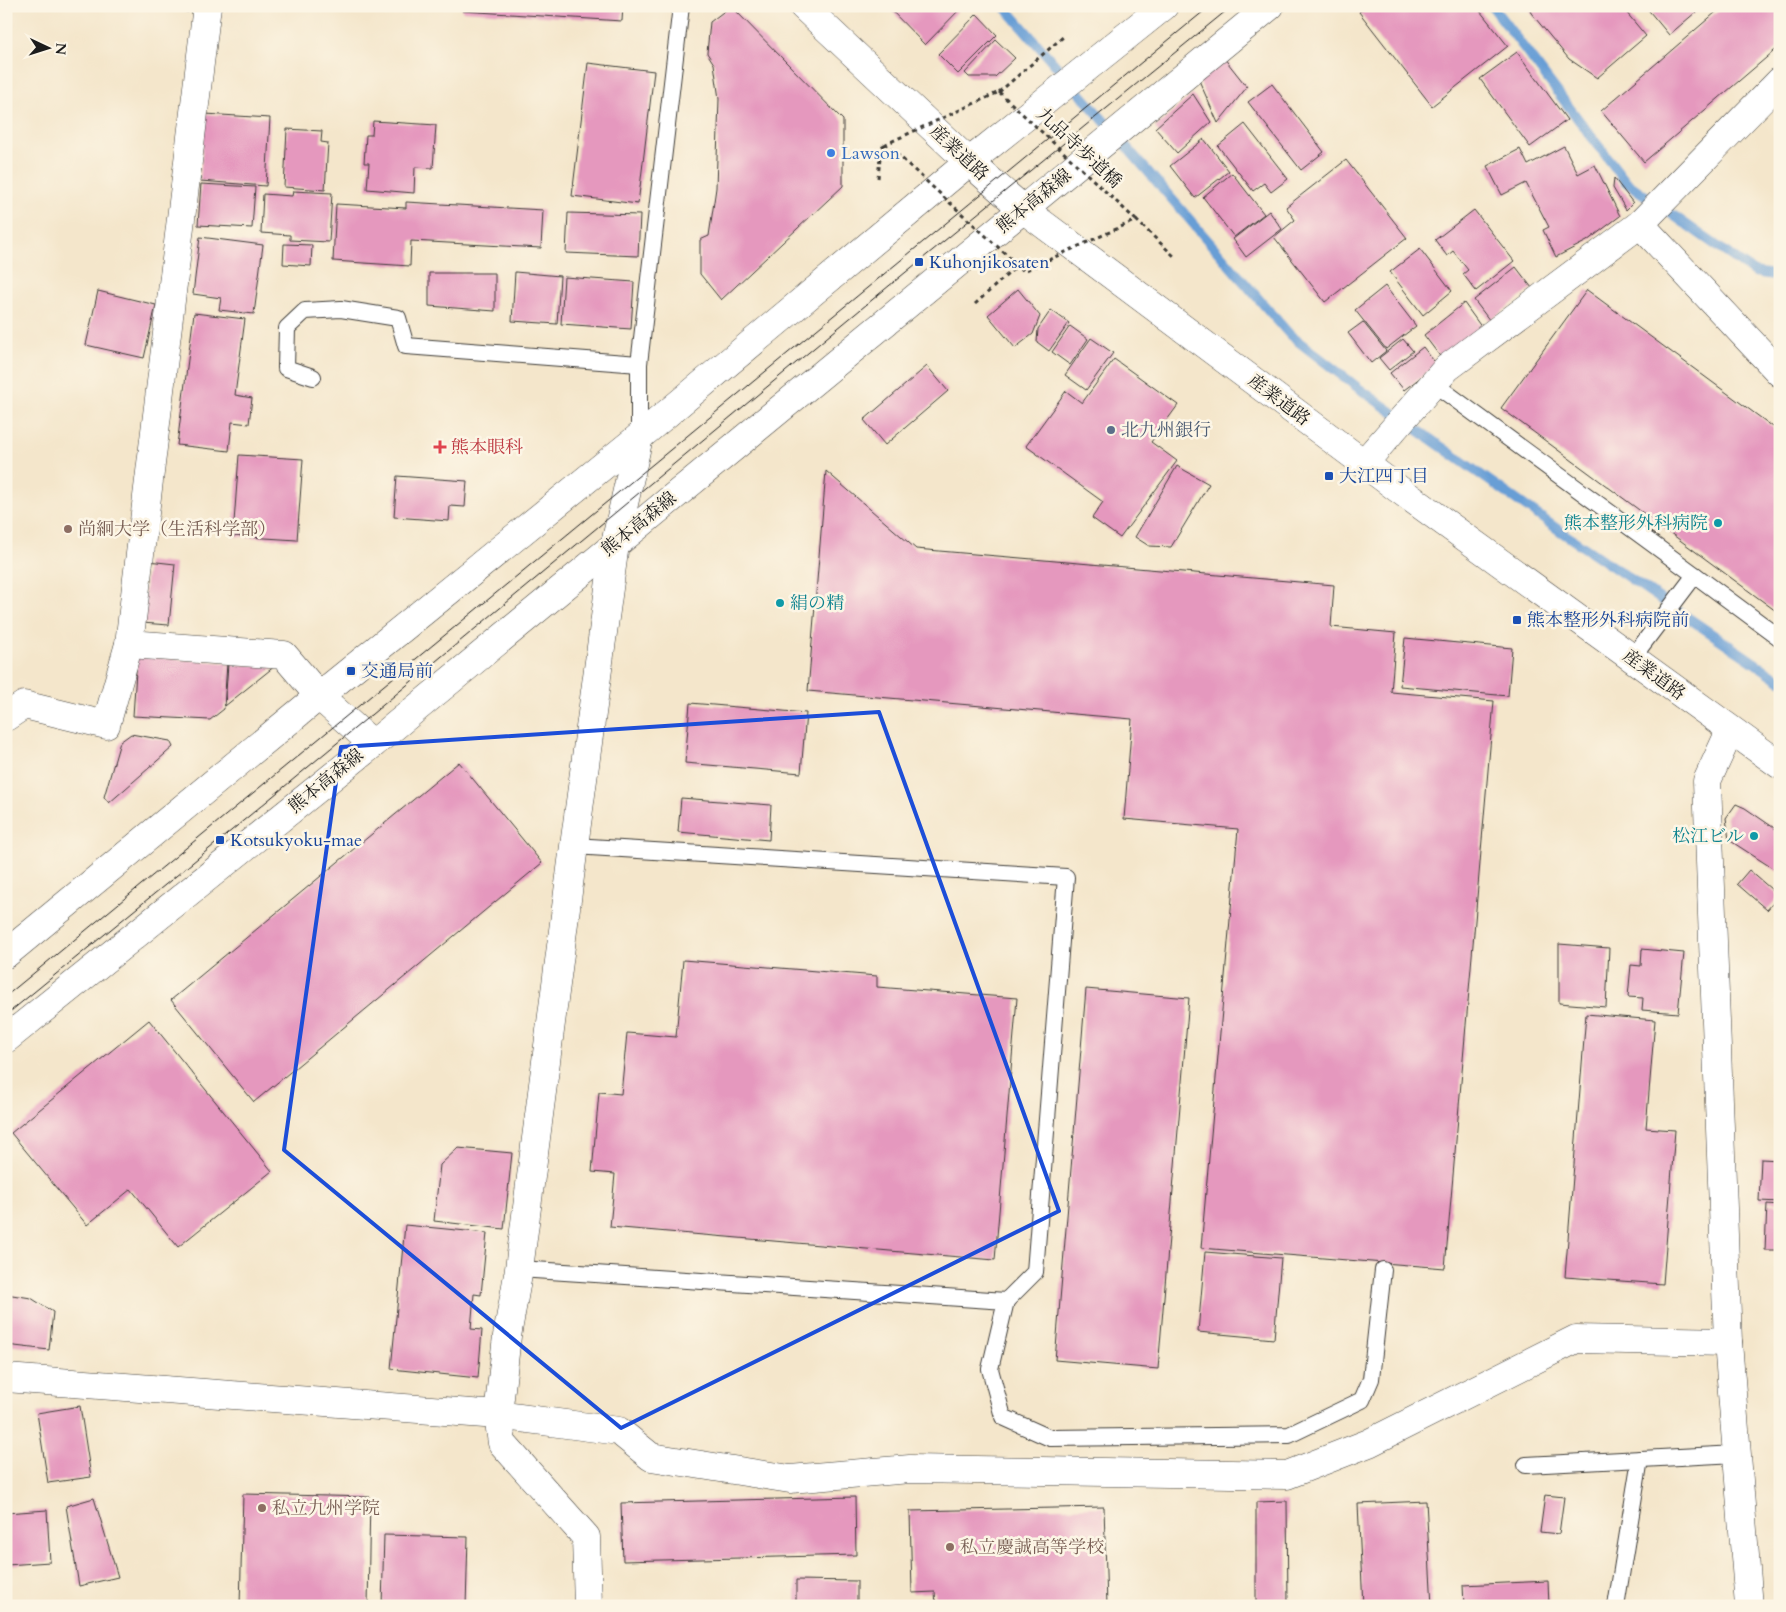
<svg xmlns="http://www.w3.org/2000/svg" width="1786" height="1612" viewBox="0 0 1786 1612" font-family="Cardo,'Noto Serif JP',serif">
	<rect width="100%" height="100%" fill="#fcf5e5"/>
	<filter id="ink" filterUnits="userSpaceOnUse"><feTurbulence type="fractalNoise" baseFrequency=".02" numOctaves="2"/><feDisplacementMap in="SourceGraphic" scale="10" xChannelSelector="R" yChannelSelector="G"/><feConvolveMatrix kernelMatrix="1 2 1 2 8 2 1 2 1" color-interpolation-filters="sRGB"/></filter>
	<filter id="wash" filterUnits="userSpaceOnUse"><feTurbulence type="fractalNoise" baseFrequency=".0096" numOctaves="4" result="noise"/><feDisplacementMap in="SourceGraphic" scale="20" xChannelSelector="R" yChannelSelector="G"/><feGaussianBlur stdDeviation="1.12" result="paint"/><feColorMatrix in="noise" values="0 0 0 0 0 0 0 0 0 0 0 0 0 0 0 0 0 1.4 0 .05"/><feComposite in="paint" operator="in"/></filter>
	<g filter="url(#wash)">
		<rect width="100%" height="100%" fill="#f4e6cb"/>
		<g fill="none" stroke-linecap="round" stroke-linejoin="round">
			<g stroke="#679ed5" stroke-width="10">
				<polyline points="1004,6 1290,335 1357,387 1563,533 1780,680"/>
				<polyline points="1492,6 1626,182 1754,272 1780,276"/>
			</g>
		</g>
		<g id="blocks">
			<g fill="#e598be">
				<polygon points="152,6 188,6 188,12"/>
				<polygon points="463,6 623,6 622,21 462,11"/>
				<polygon points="731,6 843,120 843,186 721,300 700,274 700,240 709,236 716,188 719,99 714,64 707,53 710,22"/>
				<polygon points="887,6 963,6 925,45"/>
				<polygon points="1366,6 1476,6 1508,46 1432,106 1359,12"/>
				<polygon points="1529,6 1621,6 1646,36 1597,78 1569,59 1531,13"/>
				<polygon points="1645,6 1703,6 1669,35"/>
				<polygon points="1723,6 1780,6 1780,46 1644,162 1601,111"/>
				<polygon points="977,14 997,35 958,74 938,54"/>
				<polygon points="996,40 1015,58 995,77 969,77 965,73"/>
				<polygon points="1517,52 1567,120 1530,147 1480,79"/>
				<polygon points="1224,58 1247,87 1218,123 1197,76"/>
				<polygon points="588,63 654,71 638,204 572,196"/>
				<polygon points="1272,84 1324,152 1301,170 1248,102"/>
				<polygon points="1193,94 1211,122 1177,153 1155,128"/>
				<polygon points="205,114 270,118 266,186 200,181"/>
				<polygon points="373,121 436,125 433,168 415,167 414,193 367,189 369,163 364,163 366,135 372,135"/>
				<polygon points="1245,124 1288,179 1271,192 1264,183 1253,191 1218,146"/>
				<polygon points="287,129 322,131 321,142 328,143 325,190 284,187"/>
				<polygon points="1204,139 1229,171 1195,198 1170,166"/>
				<polygon points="1564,146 1578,174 1595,165 1620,216 1587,241 1556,257 1543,230 1549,227 1526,183 1502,195 1487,166 1520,149 1528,165"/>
				<polygon points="1346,160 1407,238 1325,302 1274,237 1295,220 1286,207"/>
				<polygon points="1232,173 1264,214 1234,237 1203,197"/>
				<polygon points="1614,178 1633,203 1626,210 1613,188"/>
				<polygon points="201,184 255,187 252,228 198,225"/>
				<polygon points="293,191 332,193 329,242 290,240 290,235 261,233 263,194 292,196"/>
				<polygon points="406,202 543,210 541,248 411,241 410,266 333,261 336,204 406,208"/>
				<polygon points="1474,210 1514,261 1476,291 1463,274 1468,270 1453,251 1447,256 1435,240"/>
				<polygon points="1269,211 1282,229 1246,257 1233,239"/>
				<polygon points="568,213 640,215 638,256 566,253"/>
				<polygon points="200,237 263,245 254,314 219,310 221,298 193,294"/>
				<polygon points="284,244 312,245 311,266 283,264"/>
				<polygon points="1420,249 1452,291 1423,315 1390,272"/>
				<polygon points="1516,267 1532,288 1490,321 1474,300"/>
				<polygon points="515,272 560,276 557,324 512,321"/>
				<polygon points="429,273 495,273 495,311 429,306"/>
				<polygon points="564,277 634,282 631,329 561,324"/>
				<polygon points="1385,286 1416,326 1386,349 1355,310"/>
				<polygon points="1018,289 1040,316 1033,334 1015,348 988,315"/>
				<polygon points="1587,290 1780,432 1780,614 1501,408"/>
				<polygon points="98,291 156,305 144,358 86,345"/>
				<polygon points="1464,303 1482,328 1442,359 1424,335"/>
				<polygon points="1051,310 1069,323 1049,351 1037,342 1038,329"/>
				<polygon points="194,313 245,319 235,395 252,398 249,424 232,422 229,451 177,445"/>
				<polygon points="1363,322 1386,351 1371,363 1348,333"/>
				<polygon points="1070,326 1088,339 1070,365 1052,352"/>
				<polygon points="1091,338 1113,353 1086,390 1065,375"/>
				<polygon points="1403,339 1413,351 1389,370 1379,358"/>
				<polygon points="1423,347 1437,365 1404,390 1390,373"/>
				<polygon points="1114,359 1178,405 1151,442 1177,461 1120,538 1092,518 1103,502 1026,446 1066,391 1082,403"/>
				<polygon points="927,366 948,391 885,445 864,420"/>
				<polygon points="239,455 303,459 297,540 233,536"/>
				<polygon points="1177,466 1209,484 1171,547 1149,546 1135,537"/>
				<polygon points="826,471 916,549 1334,585 1331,627 1396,633 1391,692 1494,701 1445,1268 1201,1248 1238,829 1124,819 1132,719 808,691"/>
				<polygon points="397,476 467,481 465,507 450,506 449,521 394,517"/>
				<polygon points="148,561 175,564 169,625 142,623"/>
				<polygon points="1405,638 1512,648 1508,696 1400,686"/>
				<polygon points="137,656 227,663 224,709 210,720 133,716"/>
				<polygon points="228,664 275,666 225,706"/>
				<polygon points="690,703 806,713 801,773 685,763"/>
				<polygon points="131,734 170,741 173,747 109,803 104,797 120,742"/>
				<polygon points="459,762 542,863 254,1102 171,1000"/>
				<polygon points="681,798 771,805 769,840 678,832"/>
				<polygon points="1736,804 1745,808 1780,832 1780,873 1729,840 1726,818"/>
				<polygon points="1749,870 1779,896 1767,910 1737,884"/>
				<polygon points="1559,944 1609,948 1606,1007 1559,1003"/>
				<polygon points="1642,949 1684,953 1678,1013 1642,1010 1643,998 1628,997 1631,965 1641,966"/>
				<polygon points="683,960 877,976 877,987 1017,998 995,1260 610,1227 615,1174 592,1172 599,1092 621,1094 627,1033 676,1037"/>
				<polygon points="1086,989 1189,998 1158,1369 1055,1360"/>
				<polygon points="1586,1014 1655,1020 1646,1128 1675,1130 1663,1284 1565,1277"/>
				<polygon points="149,1020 272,1171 178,1247 131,1189 87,1225 11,1133"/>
				<polygon points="458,1148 512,1153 504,1229 434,1221 440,1165"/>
				<polygon points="1761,1159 1780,1160 1780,1202 1759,1201"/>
				<polygon points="1767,1204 1780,1205 1780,1250 1765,1250"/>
				<polygon points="405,1225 487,1233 481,1295 474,1294 471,1329 482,1330 478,1378 391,1369"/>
				<polygon points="1205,1252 1281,1258 1274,1339 1198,1332"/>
				<polygon points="6,1294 31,1298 53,1312 49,1350 6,1345"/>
				<polygon points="80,1406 91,1477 48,1483 37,1413"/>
				<polygon points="6,1413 11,1414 7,1438 6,1438"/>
				<polygon points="243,1494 370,1497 368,1606 240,1606"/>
				<polygon points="1545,1495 1564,1497 1559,1534 1540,1532"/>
				<polygon points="855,1497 856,1555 623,1561 621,1503"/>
				<polygon points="94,1498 118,1577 79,1586 66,1506"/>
				<polygon points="1287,1501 1288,1606 1256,1606 1256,1502"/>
				<polygon points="1426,1501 1432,1606 1363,1606 1358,1504"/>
				<polygon points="1104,1507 1107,1606 936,1606 935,1592 912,1593 910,1511"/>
				<polygon points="47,1510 50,1562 6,1565 6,1513"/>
				<polygon points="384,1535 468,1537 466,1606 382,1606"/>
				<polygon points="796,1580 857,1581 857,1606 796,1606"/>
				<polygon points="1548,1581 1549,1606 1464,1606 1463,1585"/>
			</g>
		</g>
	</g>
	<g filter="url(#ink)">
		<use href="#blocks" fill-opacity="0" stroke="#3c3a36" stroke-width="1"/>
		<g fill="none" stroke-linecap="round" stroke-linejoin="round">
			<defs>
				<g id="service">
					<polyline points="313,377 286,368 287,328 305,311 341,309 398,318 406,346 639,364"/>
					<polyline points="1433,383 1695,575 1639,649"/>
					<polyline points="639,437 639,364 681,6"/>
					<polyline points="1695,575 1780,638"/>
					<polyline points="519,1269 1006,1301 1035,1272 1066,877 574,846"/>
					<polyline points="1006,1301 990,1369 1003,1417 1050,1438 1289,1435 1362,1400 1371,1379 1383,1270"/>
					<polyline points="1526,1465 1737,1454"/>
					<polyline points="1616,1606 1640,1459"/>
				</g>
				<g id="minor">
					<polyline points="1640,224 1780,373"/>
					<polyline points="1364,463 1447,368 1640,224 1780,81"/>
					<polyline points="129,644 284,655 319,696 373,744"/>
					<polyline points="6,717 24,705 106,725 129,644 207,6"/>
					<polyline points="1730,731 1707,781 1728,1342 1749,1606"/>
					<polyline points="6,1378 498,1415 619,1431 651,1457 790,1479 910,1469 1287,1475 1369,1443 1576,1339 1728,1342"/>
					<polyline points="588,1606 586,1537 502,1443 498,1415 507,1336 519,1269 574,846 615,544 639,437"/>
				</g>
				<polyline id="tertiary" points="803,6 969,162 1023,209 1397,488 1780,765"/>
				<g id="primary">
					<polyline points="6,954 319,696 639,437 969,162 1164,6"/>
					<polyline points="6,1039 373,744 1270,6"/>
				</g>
			</defs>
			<use href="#service" stroke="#3c3a36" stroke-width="18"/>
			<use href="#minor" stroke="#3c3a36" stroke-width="29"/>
			<use href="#tertiary" stroke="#3c3a36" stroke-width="29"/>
			<use href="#primary" stroke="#3c3a36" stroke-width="29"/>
			<g stroke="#3c3a36" stroke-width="3" stroke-dasharray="4 4" stroke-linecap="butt">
				<polyline points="999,92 1063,37"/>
				<polyline points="878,178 881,147 886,144"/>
				<polyline points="1136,220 1174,256"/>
				<polyline points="975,304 1018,265"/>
			</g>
			<use href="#service" stroke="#fff" stroke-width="16"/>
			<use href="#minor" stroke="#fff" stroke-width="28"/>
			<use href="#tertiary" stroke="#fff" stroke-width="28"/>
			<use href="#primary" stroke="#fff" stroke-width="28"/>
			<g stroke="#1c1c1c" stroke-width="1">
				<polyline points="6,996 1210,6"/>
				<polyline points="6,1015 220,840 884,290 1232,6"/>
			</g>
			<polygon stroke="#3c3a36" stroke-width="3" stroke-dasharray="4 4" stroke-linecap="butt" points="999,92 1136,220 1024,271 886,144"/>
		</g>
	</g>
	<path fill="none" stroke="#1d4ed8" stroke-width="4" stroke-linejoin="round" d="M 879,712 L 1059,1211 L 621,1428 L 284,1150 L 341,747 Z"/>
	<circle fill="#3f7fe0" stroke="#fcf5e5" stroke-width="2" cx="831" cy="153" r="5"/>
	<g fill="#1a4fb4" stroke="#fcf5e5" stroke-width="2">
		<rect x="914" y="257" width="10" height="10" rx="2.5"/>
		<rect x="1324" y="471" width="10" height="10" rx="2.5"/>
		<rect x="1512" y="615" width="10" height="10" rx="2.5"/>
		<rect x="346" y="666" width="10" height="10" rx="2.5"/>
		<rect x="215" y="835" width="10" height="10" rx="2.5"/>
	</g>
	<circle fill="#5c6f8a" stroke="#fcf5e5" stroke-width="2" cx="1111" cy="430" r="5"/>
	<path fill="#e0444e" stroke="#fcf5e5" stroke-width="2" d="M437.5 439.5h5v5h5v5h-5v5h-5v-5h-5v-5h5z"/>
	<g fill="#0f9aa8" stroke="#fcf5e5" stroke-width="2">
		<circle cx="1718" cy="523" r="5"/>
		<circle cx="780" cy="603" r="5"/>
		<circle cx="1754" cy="836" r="5"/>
	</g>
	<g fill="#8d6e63" stroke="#fcf5e5" stroke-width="2">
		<circle cx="68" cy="529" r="5"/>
		<circle cx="262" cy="1508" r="5"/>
		<circle cx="950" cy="1547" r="5"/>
	</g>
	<g text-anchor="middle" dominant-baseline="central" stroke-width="5" stroke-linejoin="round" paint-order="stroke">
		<g font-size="18" fill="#1c1c1c" stroke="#fcf5e5">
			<text transform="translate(1079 148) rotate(43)">九品寺歩道橋</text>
			<text transform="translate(959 153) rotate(43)">産業道路</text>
			<text transform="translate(1034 201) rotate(-39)">熊本高森線</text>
			<text transform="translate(1279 400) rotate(37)">産業道路</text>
			<text transform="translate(639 524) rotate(-39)">熊本高森線</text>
			<text transform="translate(1654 675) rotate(36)">産業道路</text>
			<text transform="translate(326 781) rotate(-39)">熊本高森線</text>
		</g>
		<g font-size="18" fill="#366cbe" stroke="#fcf5e5" text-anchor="start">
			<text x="841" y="153">Lawson</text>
		</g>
		<g font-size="18" fill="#164399" stroke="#fcf5e5" text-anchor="start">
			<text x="929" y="262">Kuhonjikosaten</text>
			<text x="1339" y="476">大江四丁目</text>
			<text x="1527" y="620">熊本整形外科病院前</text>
			<text x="361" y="671">交通局前</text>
			<text x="230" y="840">Kotsukyoku-mae</text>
		</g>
		<g font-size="18" fill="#4e5e75" stroke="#fcf5e5" text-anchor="start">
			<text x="1121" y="430">北九州銀行</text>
		</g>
		<g font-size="18" fill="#be3a42" stroke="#fcf5e5" text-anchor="start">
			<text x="451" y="447">熊本眼科</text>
		</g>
		<g font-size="18" fill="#0d838f" stroke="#fcf5e5" text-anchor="end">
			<text x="1708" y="523">熊本整形外科病院</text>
			<text x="790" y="603" text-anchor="start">絹の精</text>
			<text x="1744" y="836">松江ビル</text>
		</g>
		<g font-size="18" fill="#785e54" stroke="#fcf5e5" text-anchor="start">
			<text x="78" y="529">尚絅大学（生活科学部）</text>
			<text x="272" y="1508">私立九州学院</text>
			<text x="960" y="1547">私立慶誠高等学校</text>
		</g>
	</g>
	<rect width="1786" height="1612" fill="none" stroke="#fcf5e5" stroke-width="25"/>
	<g transform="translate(48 48) rotate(94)" stroke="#fcf5e5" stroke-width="4" paint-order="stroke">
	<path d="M0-4L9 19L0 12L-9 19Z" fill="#1c1c1c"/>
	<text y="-8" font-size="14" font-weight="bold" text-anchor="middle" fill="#1c1c1c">N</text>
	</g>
</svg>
